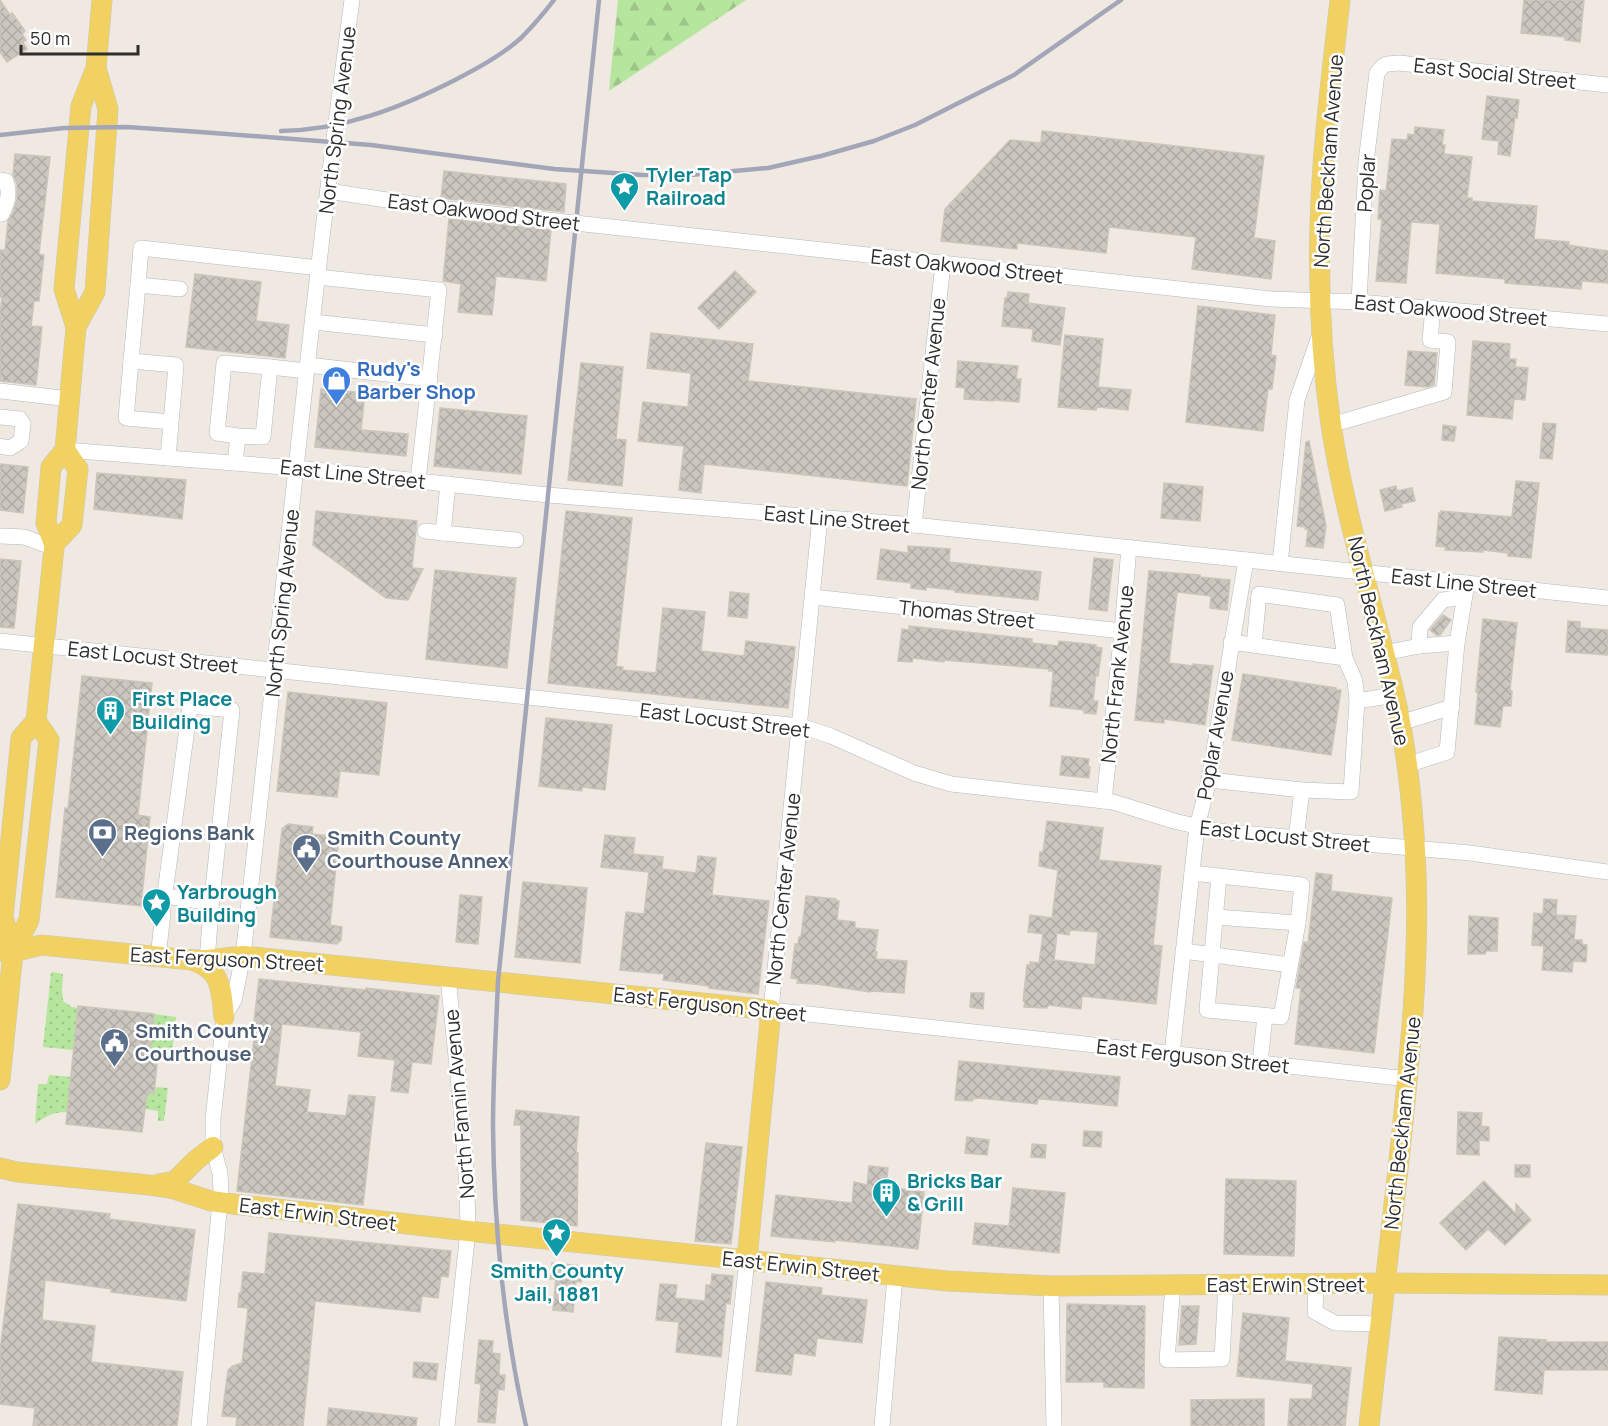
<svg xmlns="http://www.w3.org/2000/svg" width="1608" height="1426" viewBox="0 0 1608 1426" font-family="Manrope,sans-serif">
	<defs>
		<pattern id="grass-dots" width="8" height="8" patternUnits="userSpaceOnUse" patternTransform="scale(1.5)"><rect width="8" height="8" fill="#b6e59e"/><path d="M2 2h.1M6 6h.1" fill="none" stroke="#9dc588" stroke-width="1.8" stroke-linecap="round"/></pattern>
		<pattern id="forest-firs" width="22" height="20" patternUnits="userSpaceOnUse" patternTransform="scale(1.5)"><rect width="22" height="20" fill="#b6e59e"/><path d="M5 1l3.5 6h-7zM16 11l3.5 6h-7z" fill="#9dc588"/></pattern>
		<pattern id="building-cross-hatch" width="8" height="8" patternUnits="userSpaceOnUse" patternTransform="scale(1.5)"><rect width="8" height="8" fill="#cbc7bf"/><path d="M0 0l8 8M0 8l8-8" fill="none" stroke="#afaba4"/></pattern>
	</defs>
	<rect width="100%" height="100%" fill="#efe9e1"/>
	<g fill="url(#grass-dots)">
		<polygon points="52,972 63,974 62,989 63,1001 72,1007 78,1008 73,1050 43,1047 51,973"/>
		<polygon points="154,1014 176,1017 171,1061 157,1060 158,1055 150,1053"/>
		<path d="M 49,1075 L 71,1077 L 67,1112 C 53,1112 46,1116 35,1124 L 38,1084 L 47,1084 Z"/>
		<polygon points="155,1087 168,1088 164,1121 158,1121 158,1111 145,1109 147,1093 154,1094"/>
	</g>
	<polygon fill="url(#forest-firs)" points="618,0 746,0 609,91"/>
	<g fill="url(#building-cross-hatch)" stroke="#cbc5ba" stroke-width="1.5" fill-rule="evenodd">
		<polygon points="0,0 10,15 12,13 25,31 22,34 26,40 23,42 27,49 7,62 0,52"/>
		<polygon points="1524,0 1584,0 1580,42 1565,40 1565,37 1521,33"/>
		<polygon points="1487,96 1519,100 1517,118 1515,117 1510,156 1498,154 1499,141 1482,139"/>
		<polygon points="1415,127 1444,130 1442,145 1445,145 1444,154 1472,157 1467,198 1472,198 1472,201 1537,206 1534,239 1569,242 1568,245 1608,251 1608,283 1582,281 1581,289 1505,283 1505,279 1436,273 1440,224 1411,222 1406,283 1376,281 1382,219 1378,219 1380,190 1386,191 1392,139 1407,140 1408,134 1414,135"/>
		<polygon points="1042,131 1264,156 1254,238 1275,241 1271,279 1192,269 1196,237 1109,227 1106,253 1017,243 1017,249 941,241 945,209 1010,140 1041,143"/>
		<polygon points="15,154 50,157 39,254 44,255 39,301 34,301 31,326 42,327 36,385 0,381 0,313 2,297 0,297 0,250 5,250 8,221 13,213 17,199 17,184 13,175"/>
		<polygon points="444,171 566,184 564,212 441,198"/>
		<polygon points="449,219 551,230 546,281 496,276 492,315 458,312 461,284 443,281"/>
		<polygon points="735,271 756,292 719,329 698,308"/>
		<polygon points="195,274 261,282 256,321 289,325 285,358 186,347"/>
		<polygon points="1008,292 1029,294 1028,303 1065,308 1060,345 1032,341 1033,329 1002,326 1005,298 1007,298"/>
		<polygon points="1198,306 1275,315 1271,355 1276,356 1272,389 1268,389 1263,431 1186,422"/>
		<polygon points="651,333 753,344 748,381 916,399 907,486 704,464 701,493 679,490 684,446 638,441 643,402 688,407 691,373 647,368"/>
		<polygon points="1065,335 1103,339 1098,387 1131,390 1128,410 1097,407 1096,410 1058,407"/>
		<polygon points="1473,341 1510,344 1509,359 1516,359 1515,367 1528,368 1525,400 1514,399 1512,419 1467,415"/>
		<polygon points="1408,351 1437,353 1434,385 1427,387 1405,385"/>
		<polygon points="958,361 1018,366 1016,379 1021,379 1019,402 993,400 993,401 964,399 965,388 956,387"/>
		<polygon points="581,363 623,367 616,439 626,440 622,486 568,480"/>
		<polygon points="321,389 365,393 361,430 408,434 406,456 315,447"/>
		<polygon points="440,408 527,416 521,474 434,466"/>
		<polygon points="1543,423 1556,424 1552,459 1540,458"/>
		<polygon points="1443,425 1456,427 1454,441 1442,440"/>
		<polygon points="1309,441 1326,526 1323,548 1306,546 1308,529 1305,529 1306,527 1297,526 1306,442"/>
		<polygon points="0,464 28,467 23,513 0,510"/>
		<polygon points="97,473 186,480 182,519 94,509"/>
		<polygon points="1516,481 1539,483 1531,558 1508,556 1508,553 1483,550 1483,552 1445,550 1446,547 1436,546 1439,513 1441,514 1441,511 1512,517"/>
		<polygon points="1164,483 1203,487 1200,521 1161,518"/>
		<polygon points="1396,486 1397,491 1412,488 1415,501 1401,504 1402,507 1385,511 1380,490"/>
		<polygon points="316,511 417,521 412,568 423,569 408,600 386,598 313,545"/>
		<polygon points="566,511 632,518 616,666 623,667 622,670 656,673 663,608 705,612 701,651 744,656 746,641 795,647 788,708 548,683"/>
		<polygon points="908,546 950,549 949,562 1041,572 1038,600 955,592 955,590 926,587 926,590 911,588 911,583 877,579 881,549 908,553"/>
		<polygon points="1094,558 1113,560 1107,611 1089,609"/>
		<polygon points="0,559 21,561 14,628 0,627"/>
		<polygon points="435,570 516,578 507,668 426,659"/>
		<polygon points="1149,571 1200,575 1200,577 1230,580 1227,610 1210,608 1211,596 1177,592 1169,663 1193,666 1193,664 1213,666 1205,725 1164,719 1164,723 1135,720"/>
		<polygon points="730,592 749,594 747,618 728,616"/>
		<polygon points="1443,615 1451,620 1440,635 1436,635 1430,630"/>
		<polygon points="1483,619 1517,623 1510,690 1512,691 1511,706 1503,706 1500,727 1475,724 1478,692 1476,692"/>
		<polygon points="1568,621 1580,622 1580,628 1608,630 1608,655 1566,652"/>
		<polygon points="909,626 1032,639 1032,643 1058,646 1059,641 1096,645 1096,647 1102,648 1098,676 1096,675 1093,701 1098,701 1096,714 1084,713 1084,710 1050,706 1053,675 1053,671 1049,671 1049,669 944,660 944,662 913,658 912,662 898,661 902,629 909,630"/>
		<polygon points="1243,674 1336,688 1336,690 1341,690 1331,755 1232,740"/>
		<polygon points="82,676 152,683 138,815 150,817 141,906 56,897 65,808 68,809"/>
		<polygon points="288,692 387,703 379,775 340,771 337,797 277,791"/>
		<polygon points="546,718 612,725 605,790 582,787 582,791 539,786"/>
		<polygon points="1062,756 1089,759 1088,766 1090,767 1089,778 1060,775"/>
		<path d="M 1047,821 L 1103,828 L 1099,860 L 1161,866 L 1153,945 L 1162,946 L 1156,1004 L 1082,996 L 1081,1009 L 1048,1005 L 1047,1008 L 1024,1007 L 1025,1001 L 1023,1001 L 1027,965 L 1030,965 L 1030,962 L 1039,963 L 1043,934 L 1028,932 L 1030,915 L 1052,918 L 1058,870 L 1039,866 L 1040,852 L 1043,852 ZM 1070,930 L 1098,932 L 1095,965 L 1054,960 L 1057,933 L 1069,935 Z"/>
		<polygon points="288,824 313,827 312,834 339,837 330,925 342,927 341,940 337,944 270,937 282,829"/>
		<polygon points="605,835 635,838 633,854 663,857 662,869 696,873 698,856 716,858 712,895 769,901 758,994 709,988 709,986 663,980 664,974 620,970 626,912 644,914 649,872 601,867"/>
		<polygon points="1316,873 1332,875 1331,891 1392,898 1374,1053 1295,1044 1301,988 1296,988 1304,942 1308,943"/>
		<polygon points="523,882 587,888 580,963 515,957"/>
		<polygon points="460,895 482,897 478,944 456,942"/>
		<polygon points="806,896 836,899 836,901 839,901 837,920 855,922 855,928 878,930 875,952 877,952 876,959 907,961 904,993 871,991 870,992 816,984 797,983 798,979 791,978 795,944 798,944 799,937 801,937"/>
		<polygon points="1544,899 1557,900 1556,915 1576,916 1574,940 1582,940 1582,944 1587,945 1586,962 1573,961 1572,972 1542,970 1544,946 1532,945 1534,913 1543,914"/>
		<polygon points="1469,916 1498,918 1497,951 1486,951 1485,954 1468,954"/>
		<polygon points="259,979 366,990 366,988 439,996 431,1064 412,1062 408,1093 391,1091 395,1060 358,1056 361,1032 282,1024 275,1086 310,1090 307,1112 346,1116 349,1095 375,1097 363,1205 237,1191 256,1021 254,1021"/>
		<polygon points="971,993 984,993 983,1009 970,1007"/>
		<polygon points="78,1006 154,1014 150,1053 158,1055 154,1094 147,1093 142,1132 66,1124"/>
		<polygon points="959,1061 1120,1077 1117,1106 1042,1099 1038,1099 1037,1104 979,1098 973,1099 972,1101 955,1100"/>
		<polygon points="516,1110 579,1117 576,1152 578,1153 577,1226 521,1220 521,1125 514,1125"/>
		<polygon points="1458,1112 1482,1113 1481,1126 1489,1127 1489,1141 1479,1140 1479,1155 1457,1154"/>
		<polygon points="1084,1131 1102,1132 1101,1147 1083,1146"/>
		<polygon points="967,1137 989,1140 987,1155 965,1153"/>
		<polygon points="706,1143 742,1147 731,1244 695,1241"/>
		<polygon points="1032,1144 1046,1145 1045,1158 1031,1157"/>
		<rect x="1515" y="1165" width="15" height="12"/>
		<polygon points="869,1166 888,1168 886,1187 924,1192 918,1249 835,1240 835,1242 771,1236 776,1195 852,1203 854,1182 867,1185"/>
		<polygon points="1226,1179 1296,1181 1294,1256 1224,1254"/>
		<polygon points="1484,1181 1516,1214 1516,1204 1531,1220 1505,1245 1488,1229 1466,1250 1440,1223"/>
		<polygon points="1013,1188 1065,1193 1059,1253 973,1244 975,1223 1009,1226"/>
		<polygon points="18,1204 110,1214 109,1219 195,1230 186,1301 111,1292 112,1289 45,1280 42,1320 95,1326 91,1362 183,1372 177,1426 33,1426 35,1408 0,1404 0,1351"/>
		<polygon points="269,1233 451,1251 448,1277 441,1276 438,1298 422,1296 420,1312 315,1301 303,1426 236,1426 237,1417 222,1416 228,1370 233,1366 242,1363 248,1308 238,1307 239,1293 241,1294 243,1272 265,1274"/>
		<polygon points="552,1263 583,1266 581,1282 576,1281 573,1312 553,1310 556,1279 550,1279"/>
		<polygon points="712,1274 733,1276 730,1304 726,1303 721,1357 676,1352 679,1322 656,1320 660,1284 677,1285 675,1298 705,1301 706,1285 711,1285"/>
		<polygon points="766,1282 822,1288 821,1295 867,1300 862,1343 817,1338 815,1356 794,1353 791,1375 756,1371"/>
		<polygon points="1067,1304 1145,1306 1144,1388 1104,1387 1104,1382 1066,1382"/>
		<polygon points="1182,1306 1199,1306 1196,1344 1179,1345"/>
		<polygon points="1243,1313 1289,1318 1285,1361 1351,1368 1345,1426 1288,1426 1290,1399 1312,1399 1313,1384 1237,1376"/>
		<polygon points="1499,1337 1546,1340 1545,1342 1608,1342 1608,1370 1544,1370 1542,1394 1495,1390"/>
		<polygon points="479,1340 493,1341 492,1353 500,1354 499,1375 505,1375 504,1390 498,1389 495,1423 478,1422 481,1384 475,1383"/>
		<polygon points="414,1362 438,1364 436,1380 413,1377"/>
		<polygon points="1264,1399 1264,1426 1191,1426 1191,1400"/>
		<polygon points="329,1408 417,1418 416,1426 327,1426"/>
	</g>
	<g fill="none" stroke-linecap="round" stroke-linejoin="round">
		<defs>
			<g id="minor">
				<path d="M 0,180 L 6,181 C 10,193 8,202 2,214 L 0,214"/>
				<polyline points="328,191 439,208 575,223 1271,299 1359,302 1608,324"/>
				<polyline points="318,277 439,290 418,481"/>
				<polyline points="138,285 141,248 319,268"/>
				<polyline points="1359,302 1366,162 1377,73 1383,66 1387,64 1399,63 1608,85"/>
				<polyline points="313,322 435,335"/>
				<polyline points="131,361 138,285 180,289"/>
				<polyline points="308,365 430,379"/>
				<polyline points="270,367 307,371"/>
				<polyline points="0,391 70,399"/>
				<polyline points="0,417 20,419 23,424 21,441 10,448 0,446"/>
				<polyline points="1331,425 1444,392 1448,342 1430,340 1433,308"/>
				<polyline points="65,450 297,468 548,495 914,525 1608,598"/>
				<polyline points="168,458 176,365 131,361 126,418 171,422"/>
				<polyline points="235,463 238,436 217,433 224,363 270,367 263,437 238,436"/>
				<polyline points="448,484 443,533 516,540"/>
				<polyline points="820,517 771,1010 1408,1079"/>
				<polyline points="914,525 943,264"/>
				<polyline points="425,531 443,533"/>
				<polyline points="0,536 24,537 54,548"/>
				<polyline points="1280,564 1297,400 1320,334"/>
				<polyline points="813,597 1122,631"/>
				<polyline points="0,641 800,726 831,736 914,773 951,784 1113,802 1174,821 1217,831 1470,853 1608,872"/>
				<polyline points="1231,642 1345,658 1337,605 1259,594 1254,645"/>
				<polyline points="1419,646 1420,627 1443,600 1464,597"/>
				<polyline points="1384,653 1419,646 1457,643"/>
				<polyline points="1357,701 1395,695"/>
				<polyline points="1400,723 1452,707"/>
				<polyline points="1407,765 1447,752 1457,643 1467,583"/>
				<polyline points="1209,780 1302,790 1351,792 1357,701 1355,681 1345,658"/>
				<polyline points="1104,801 1122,631 1129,547"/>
				<polyline points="1296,839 1302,790"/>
				<polyline points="1192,873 1302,885 1298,923 1281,1017 1207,1010 1219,876"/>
				<polyline points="166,896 211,903"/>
				<polyline points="163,908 190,706 232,710 210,917"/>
				<polyline points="1215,917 1298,923"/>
				<polyline points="1183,951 1290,965"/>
				<polyline points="158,957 163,914"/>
				<polyline points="207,960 210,923"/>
				<polyline points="1172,1054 1197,827 1209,780 1246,560"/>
				<polyline points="1260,1063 1265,1016"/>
				<polyline points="1316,1284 1315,1312 1335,1323 1381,1324"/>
				<polyline points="1173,1285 1167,1360 1222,1359 1226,1284"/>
				<polyline points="1051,1286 1054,1426"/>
				<path d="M 199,1426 L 221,1191 L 220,1173 L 213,1147 L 213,1119 L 224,1017 L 234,1000 L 243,956 C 279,638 309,318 352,0"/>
				<path d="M 447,1426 L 468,1231 C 467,1146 456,1061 448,977"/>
				<polyline points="729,1426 747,1260"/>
				<polyline points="882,1426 895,1277"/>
			</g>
			<g id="major">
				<path d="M 1340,0 C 1334,55 1327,110 1323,165 C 1317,249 1319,342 1331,425 C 1345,516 1373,604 1394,693 C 1406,744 1412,798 1415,850 C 1421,954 1410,1057 1399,1160 C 1389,1249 1379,1337 1369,1426"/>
				<polyline points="76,327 64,289 81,106 96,68 102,0"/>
				<polyline points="54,544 72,525 78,469 65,450"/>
				<polyline points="0,951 13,952 41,945 192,960 207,960 243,956 771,1010 747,1260"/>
				<polyline points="13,952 3,917 21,738 36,721 54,548 54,544 46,523 51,467 65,450 76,327 95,292 108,109 96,68"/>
				<path d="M 192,960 C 222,970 221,989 224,1017"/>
				<polyline points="0,1080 13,952 29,920 49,740 36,721"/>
				<polyline points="0,1168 17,1172 149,1185 174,1189 211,1201 233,1204 468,1231 947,1281 1051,1286 1385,1283 1608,1285"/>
				<polyline points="158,1184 175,1181 196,1160 213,1147"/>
			</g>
		</defs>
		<use href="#minor" stroke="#b4b7c1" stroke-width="16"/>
		<use href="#major" stroke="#c9c9c9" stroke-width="21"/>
		<use href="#minor" stroke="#fff" stroke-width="15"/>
		<use href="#major" stroke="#f2d163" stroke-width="20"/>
		<g stroke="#a3a6b8" stroke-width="4.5">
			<path d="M 281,131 C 343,130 400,108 455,80 C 478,68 502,55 521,38 C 533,26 544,13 554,0"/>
			<polyline points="0,135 64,128 127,127 200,132 371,145 554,169 643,175 690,175 768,168 821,156 874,141 915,125 1014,75 1121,0"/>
			<path d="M 526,1426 C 504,1329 494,1227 493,1127 C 493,1079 496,1030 498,981 L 599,0"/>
		</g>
	</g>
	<defs>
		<symbol id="sight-pin" viewBox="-11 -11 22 30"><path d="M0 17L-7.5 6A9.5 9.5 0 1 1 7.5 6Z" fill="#0f9aa8" stroke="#fff"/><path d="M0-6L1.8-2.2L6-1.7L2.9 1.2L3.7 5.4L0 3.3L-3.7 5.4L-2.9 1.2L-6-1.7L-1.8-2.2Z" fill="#fff"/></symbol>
		<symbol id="shop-pin" viewBox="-11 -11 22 30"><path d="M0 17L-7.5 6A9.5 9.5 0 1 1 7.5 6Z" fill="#3f7fe0" stroke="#fff"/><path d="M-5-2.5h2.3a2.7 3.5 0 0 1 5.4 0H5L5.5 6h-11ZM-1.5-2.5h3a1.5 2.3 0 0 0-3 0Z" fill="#fff"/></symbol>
		<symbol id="building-pin" viewBox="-11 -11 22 30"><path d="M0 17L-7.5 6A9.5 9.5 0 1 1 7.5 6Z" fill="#0f9aa8" stroke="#fff"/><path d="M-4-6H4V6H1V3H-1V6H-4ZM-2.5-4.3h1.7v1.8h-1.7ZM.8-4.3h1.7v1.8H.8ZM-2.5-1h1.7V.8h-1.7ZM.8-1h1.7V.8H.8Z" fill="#fff"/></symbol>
		<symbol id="bank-pin" viewBox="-11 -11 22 30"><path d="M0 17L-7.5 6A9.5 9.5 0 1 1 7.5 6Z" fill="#5c6f8a" stroke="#fff"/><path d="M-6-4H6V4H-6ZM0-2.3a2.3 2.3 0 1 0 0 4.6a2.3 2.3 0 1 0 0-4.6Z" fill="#fff"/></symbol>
		<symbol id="civic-pin" viewBox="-11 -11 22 30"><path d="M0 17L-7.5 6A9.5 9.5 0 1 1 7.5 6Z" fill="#5c6f8a" stroke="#fff"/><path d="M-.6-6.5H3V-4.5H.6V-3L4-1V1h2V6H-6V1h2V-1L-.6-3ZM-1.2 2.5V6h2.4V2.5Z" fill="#fff"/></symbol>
	</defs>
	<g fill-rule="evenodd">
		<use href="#sight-pin" x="608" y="170" width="33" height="45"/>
		<use href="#shop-pin" x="320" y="364" width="33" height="45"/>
		<use href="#building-pin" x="94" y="694" width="33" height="45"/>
		<use href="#bank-pin" x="86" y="816" width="33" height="45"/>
		<use href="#civic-pin" x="290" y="832" width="33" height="45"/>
		<use href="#sight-pin" x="140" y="886" width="33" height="45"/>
		<use href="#civic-pin" x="98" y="1026" width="33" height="45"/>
		<use href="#building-pin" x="870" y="1176" width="33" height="45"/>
		<use href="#sight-pin" x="540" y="1216" width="33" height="45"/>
	</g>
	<g text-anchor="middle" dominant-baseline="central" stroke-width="5" stroke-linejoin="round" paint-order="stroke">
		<g font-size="20" fill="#2e2e2e" stroke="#fff">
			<text transform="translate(1495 73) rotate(6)">East Social Street</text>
			<text transform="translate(337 120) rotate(-83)">North Spring Avenue</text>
			<text transform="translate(1328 161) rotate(-86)">North Beckham Avenue</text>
			<text transform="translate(1366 183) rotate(-86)">Poplar</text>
			<text transform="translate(484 212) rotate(7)">East Oakwood Street</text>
			<text transform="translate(967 266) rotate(6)">East Oakwood Street</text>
			<text transform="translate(1451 310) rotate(5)">East Oakwood Street</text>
			<text transform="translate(928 394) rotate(-84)">North Center Avenue</text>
			<text transform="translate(353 474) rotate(6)">East Line Street</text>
			<text transform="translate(837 519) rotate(5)">East Line Street</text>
			<text transform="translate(1464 583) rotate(6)">East Line Street</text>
			<text transform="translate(282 603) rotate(-84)">North Spring Avenue</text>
			<text transform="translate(967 614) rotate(6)">Thomas Street</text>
			<text transform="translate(1379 641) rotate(77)">North Beckham Avenue</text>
			<text transform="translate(153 657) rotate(6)">East Locust Street</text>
			<text transform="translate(1117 674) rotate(-84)">North Frank Avenue</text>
			<text transform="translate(725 720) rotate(7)">East Locust Street</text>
			<text transform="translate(1215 735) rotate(-80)">Poplar Avenue</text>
			<text transform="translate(1285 836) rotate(6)">East Locust Street</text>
			<text transform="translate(783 889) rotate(-84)">North Center Avenue</text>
			<text transform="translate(227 959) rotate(3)">East Ferguson Street</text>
			<text transform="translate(710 1004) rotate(6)">East Ferguson Street</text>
			<text transform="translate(1193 1056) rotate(6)">East Ferguson Street</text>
			<text transform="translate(459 1104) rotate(-95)">North Fannin Avenue</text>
			<text transform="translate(1402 1123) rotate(-84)">North Beckham Avenue</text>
			<text transform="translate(318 1214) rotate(7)">East Erwin Street</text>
			<text transform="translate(801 1266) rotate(6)">East Erwin Street</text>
			<text x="1286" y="1284">East Erwin Street</text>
		</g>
		<g font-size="20" font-weight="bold" fill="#0d838f" stroke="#fff" text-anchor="start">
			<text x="646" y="174">Tyler Tap<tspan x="646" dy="23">Railroad</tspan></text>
			<text x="132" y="698">First Place<tspan x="132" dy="23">Building</tspan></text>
			<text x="177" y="891">Yarbrough<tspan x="177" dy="23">Building</tspan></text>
			<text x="907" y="1180">Bricks Bar<tspan x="907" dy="23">&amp; Grill</tspan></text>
			<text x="557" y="1270" text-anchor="middle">Smith County<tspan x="557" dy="23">Jail, 1881</tspan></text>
		</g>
		<g font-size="20" font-weight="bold" fill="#366cbe" stroke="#fff" text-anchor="start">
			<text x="357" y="368">Rudy's<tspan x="357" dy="23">Barber Shop</tspan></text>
		</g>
		<g font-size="20" font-weight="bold" fill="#4e5e75" stroke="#fff" text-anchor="start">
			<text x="124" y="832">Regions Bank</text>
			<text x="327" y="837">Smith County<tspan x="327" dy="23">Courthouse Annex</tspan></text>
			<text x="135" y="1030">Smith County<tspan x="135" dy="23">Courthouse</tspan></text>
		</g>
	</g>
	<path d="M21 45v9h117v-9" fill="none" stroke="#2e2e2e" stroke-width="3"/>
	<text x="30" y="45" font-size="18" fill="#2e2e2e" stroke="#ffffff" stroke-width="4.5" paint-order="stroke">50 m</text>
</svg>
